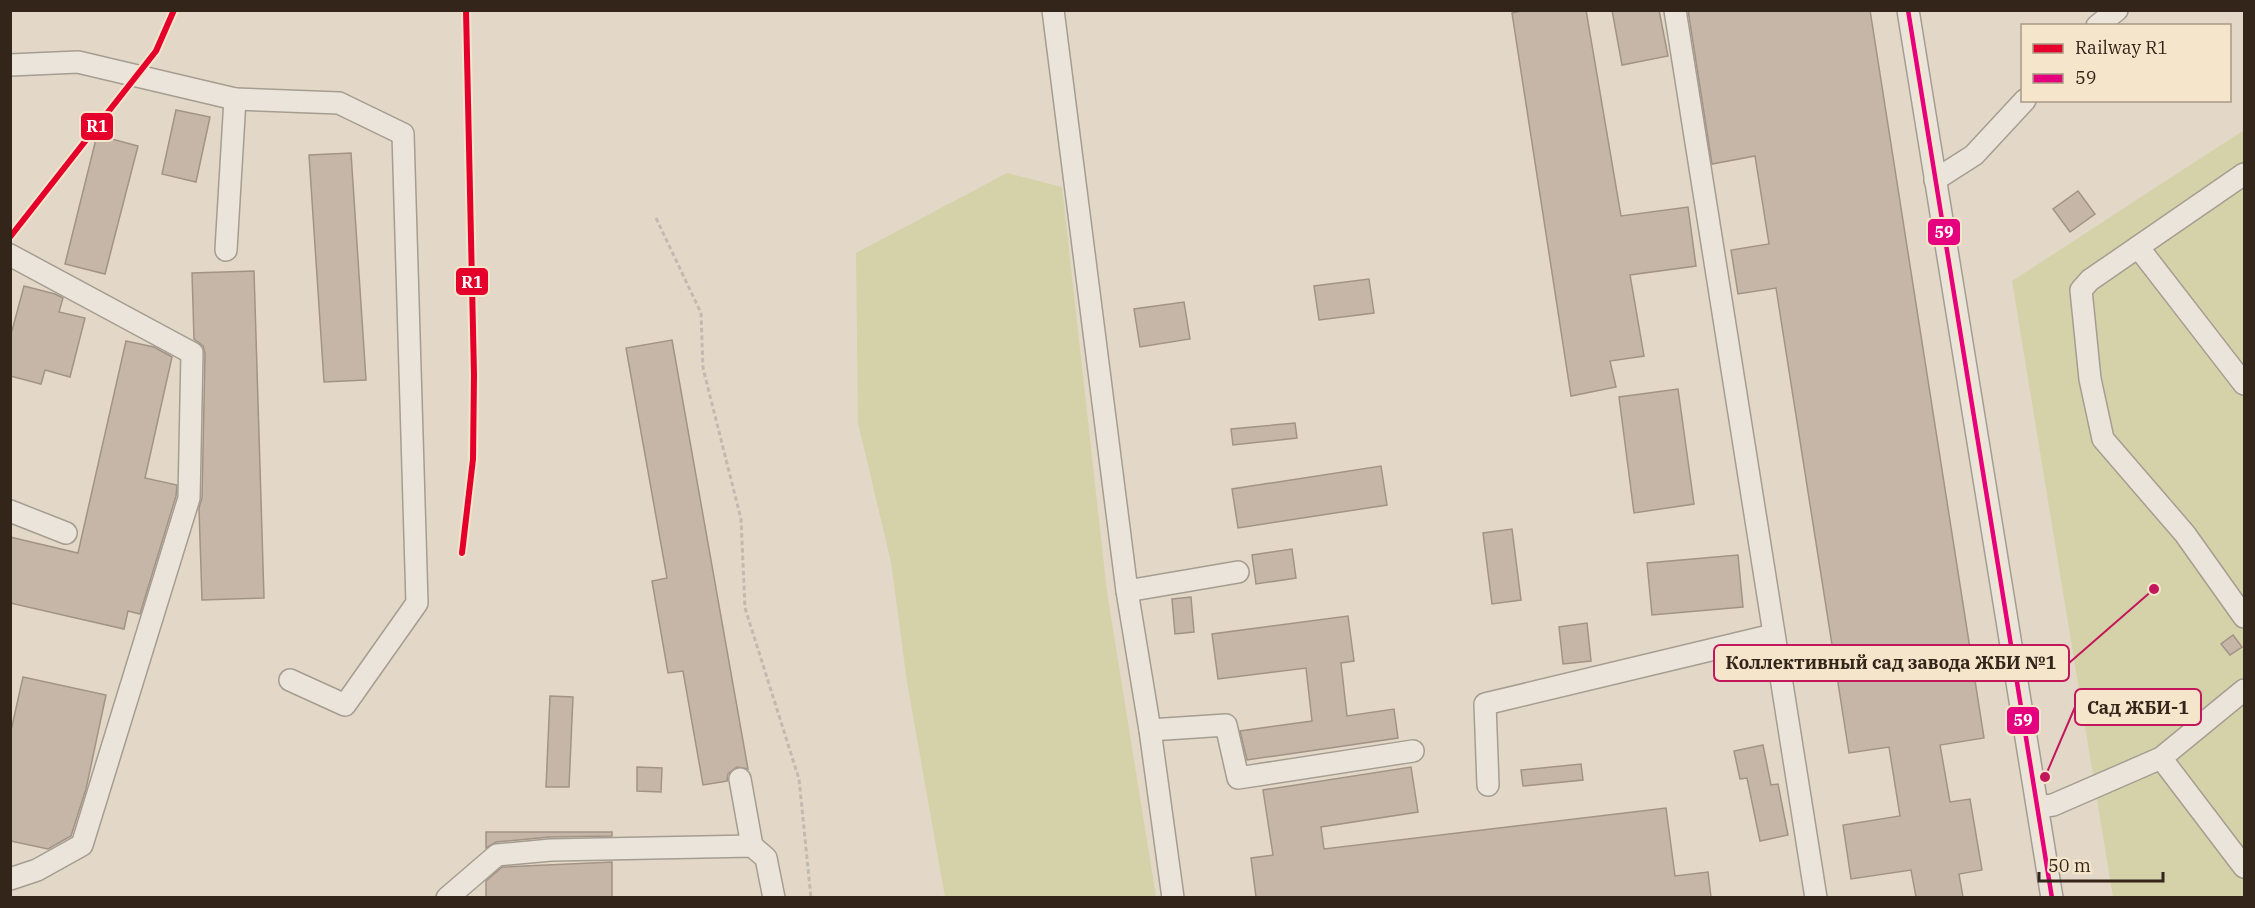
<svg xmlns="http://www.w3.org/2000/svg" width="2255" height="908" viewBox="0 0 2255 908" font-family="'IBM Plex Serif',serif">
	<rect width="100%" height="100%" fill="#e3d8c7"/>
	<g fill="#d5d1a9">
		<polygon points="2244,130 2244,897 2113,897 2012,281"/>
		<polygon points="1007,173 1062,187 1107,592 1156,897 945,897 907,682 891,562 858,423 856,253"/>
	</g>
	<g fill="#c6b6a8" stroke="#a29387" stroke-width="1.5">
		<polygon points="1526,10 1586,10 1621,216 1688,207 1696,266 1630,275 1644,356 1610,361 1616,387 1571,396 1512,13"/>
		<polygon points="1612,10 1659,10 1668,56 1622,65"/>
		<polygon points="1688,10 1870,10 1984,738 1940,745 1950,802 1970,799 1982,870 1959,874 1963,897 1916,897 1911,870 1851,879 1843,825 1900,816 1889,747 1849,753 1776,288 1738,294 1731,250 1769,244 1755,156 1712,164"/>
		<polygon points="176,110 210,117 196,182 162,174"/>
		<polygon points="97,135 138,146 105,274 65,264"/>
		<polygon points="351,153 366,380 324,382 309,155"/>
		<polygon points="2078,191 2095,214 2070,232 2053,209"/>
		<polygon points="254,271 264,598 202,600 199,508 202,498 205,353 203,346 194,339 192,273"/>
		<polygon points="1369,279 1374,313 1319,320 1314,286"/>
		<polygon points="24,286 55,294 63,298 59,312 85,318 70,377 45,370 41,384 10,376 10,338"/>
		<polygon points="1184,302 1190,339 1140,347 1134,309"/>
		<polygon points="672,340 748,769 737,767 728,774 727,781 703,785 683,671 668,673 652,581 667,578 626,348"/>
		<polygon points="126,341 154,347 172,357 145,478 177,485 176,496 140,614 128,611 124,629 10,603 10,537 78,553"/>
		<polygon points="1678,389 1694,504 1634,513 1619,397"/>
		<polygon points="1295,423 1297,438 1233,445 1231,429"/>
		<polygon points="1381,466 1387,505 1238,528 1232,489"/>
		<polygon points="1512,529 1521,600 1492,604 1483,533"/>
		<polygon points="1292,549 1296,578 1256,584 1252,555"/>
		<polygon points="1738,555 1743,607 1652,615 1647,563"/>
		<polygon points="1191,597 1194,632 1175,634 1172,599"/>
		<polygon points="1348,616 1354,661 1341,663 1347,716 1394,709 1398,738 1247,760 1240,731 1312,721 1306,668 1218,679 1212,634"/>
		<polygon points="1587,623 1591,661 1563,664 1559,627"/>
		<polygon points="2233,635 2242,647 2230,655 2221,644"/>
		<polygon points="23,677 106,695 86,789 71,836 48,849 10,841 10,735"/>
		<polygon points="550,696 573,697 569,787 546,787"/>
		<polygon points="1763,745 1771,785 1778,784 1788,835 1760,841 1747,778 1740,779 1734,751"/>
		<polygon points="1581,764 1583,780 1523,786 1521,770"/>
		<polygon points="637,767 662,768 661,792 637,791"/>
		<polygon points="1411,767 1418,812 1321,827 1324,849 1666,808 1675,876 1708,872 1711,897 1256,897 1251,858 1273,855 1263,790"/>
		<polygon points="486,832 612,832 612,836 550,837 496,842 486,848"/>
		<polygon points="612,862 612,897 486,897 486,881 502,867"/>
	</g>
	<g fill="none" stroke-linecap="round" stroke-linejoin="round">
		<defs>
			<g id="minor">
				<polyline points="1053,10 1127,591 1150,730 1173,898"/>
				<polyline points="1675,10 1816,898"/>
				<polyline points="1908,10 2052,898"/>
				<polyline points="2097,26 2117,10"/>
				<polyline points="10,65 78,62 235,99 226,250"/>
				<polyline points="235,99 339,103 403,134 417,603 345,705 290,680"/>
				<polyline points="2244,174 2090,280 2081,290 2090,379 2103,439 2185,534 2244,617"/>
				<polyline points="1935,180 1974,155 2025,100"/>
				<polyline points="2138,247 2244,384"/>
				<polyline points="10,255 192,353 189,498 82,845 37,870 10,879"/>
				<polyline points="10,511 66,533"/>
				<polyline points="1127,591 1238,572"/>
				<polyline points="1150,730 1226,725 1238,778 1413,751"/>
				<polyline points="2161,758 2244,867"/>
				<polyline points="740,779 752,846"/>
				<polyline points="1488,785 1485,704 1773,635"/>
				<polyline points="2038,807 2053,805 2161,758 2244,690"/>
				<polyline points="447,898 497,855 551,850 752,846 766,858 774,898"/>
			</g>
		</defs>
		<use href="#minor" stroke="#a69d91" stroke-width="24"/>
		<polyline stroke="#c2bab1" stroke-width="3" stroke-dasharray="4.5 3" stroke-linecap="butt" points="656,218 701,313 703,368 741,519 745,608 799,779 811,898"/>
		<use href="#minor" stroke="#eae4da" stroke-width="21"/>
		<defs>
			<polyline id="bus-1" points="1908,10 2052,898"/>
		</defs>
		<use href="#bus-1" stroke="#f5e6cb" stroke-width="9"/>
		<use href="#bus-1" stroke="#e5007d" stroke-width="4.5"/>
		<defs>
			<g id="rail-1">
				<polyline points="10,237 156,51 174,10"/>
				<polyline points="462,553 473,459 474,375 466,10"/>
			</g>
		</defs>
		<use href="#rail-1" stroke="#f5e6cb" stroke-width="10"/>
		<use href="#rail-1" stroke="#e4002b" stroke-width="6"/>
	</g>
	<path fill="none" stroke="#c2185b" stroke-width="2" d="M2154 589L2069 663M2045 777L2075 707"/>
	<g fill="#c2185b" stroke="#f5e6cb" stroke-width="2">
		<circle cx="2154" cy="589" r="6"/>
		<circle cx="2045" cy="777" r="6"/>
	</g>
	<g fill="#f5e6cb" stroke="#c2185b" stroke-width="2">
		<rect x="1714" y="645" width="355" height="36" rx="6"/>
		<rect x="2075" y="689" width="126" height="36" rx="6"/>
	</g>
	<g font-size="18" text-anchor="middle" font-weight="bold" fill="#34251b">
		<text x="1891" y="669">Коллективный сад завода ЖБИ №1</text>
		<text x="2138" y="714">Сад ЖБИ-1</text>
	</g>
	<g stroke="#f5e6cb" stroke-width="2">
		<rect x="80" y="112" width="34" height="29" rx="6" fill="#e4002b"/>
		<rect x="1927" y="218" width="34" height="28" rx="6" fill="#e5007d"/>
		<rect x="455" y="267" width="34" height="29" rx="6" fill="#e4002b"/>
		<rect x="2006" y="706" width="34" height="29" rx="6" fill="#e5007d"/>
	</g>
	<g font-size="16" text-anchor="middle" font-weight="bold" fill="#fff">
		<text x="97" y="132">R1</text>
		<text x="1944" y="238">59</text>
		<text x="472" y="288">R1</text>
		<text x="2023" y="726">59</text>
	</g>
	<rect width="2255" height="908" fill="none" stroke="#34251b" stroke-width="24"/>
	<rect x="2021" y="24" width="210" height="78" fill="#f5e6cb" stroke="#a89985" stroke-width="1.5"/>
	<rect x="2033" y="44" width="30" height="9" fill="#e4002b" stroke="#a89985" stroke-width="1.5"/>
	<text x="2075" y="54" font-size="18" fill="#34251b">Railway R1</text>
	<rect x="2033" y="74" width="30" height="9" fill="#e5007d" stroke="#a89985" stroke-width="1.5"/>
	<text x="2075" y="84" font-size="18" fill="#34251b">59</text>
	<path d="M2039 872v9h124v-9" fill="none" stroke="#34251b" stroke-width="3"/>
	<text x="2048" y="872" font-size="18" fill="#34251b" stroke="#f5e6cb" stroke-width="4.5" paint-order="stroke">50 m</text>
</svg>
